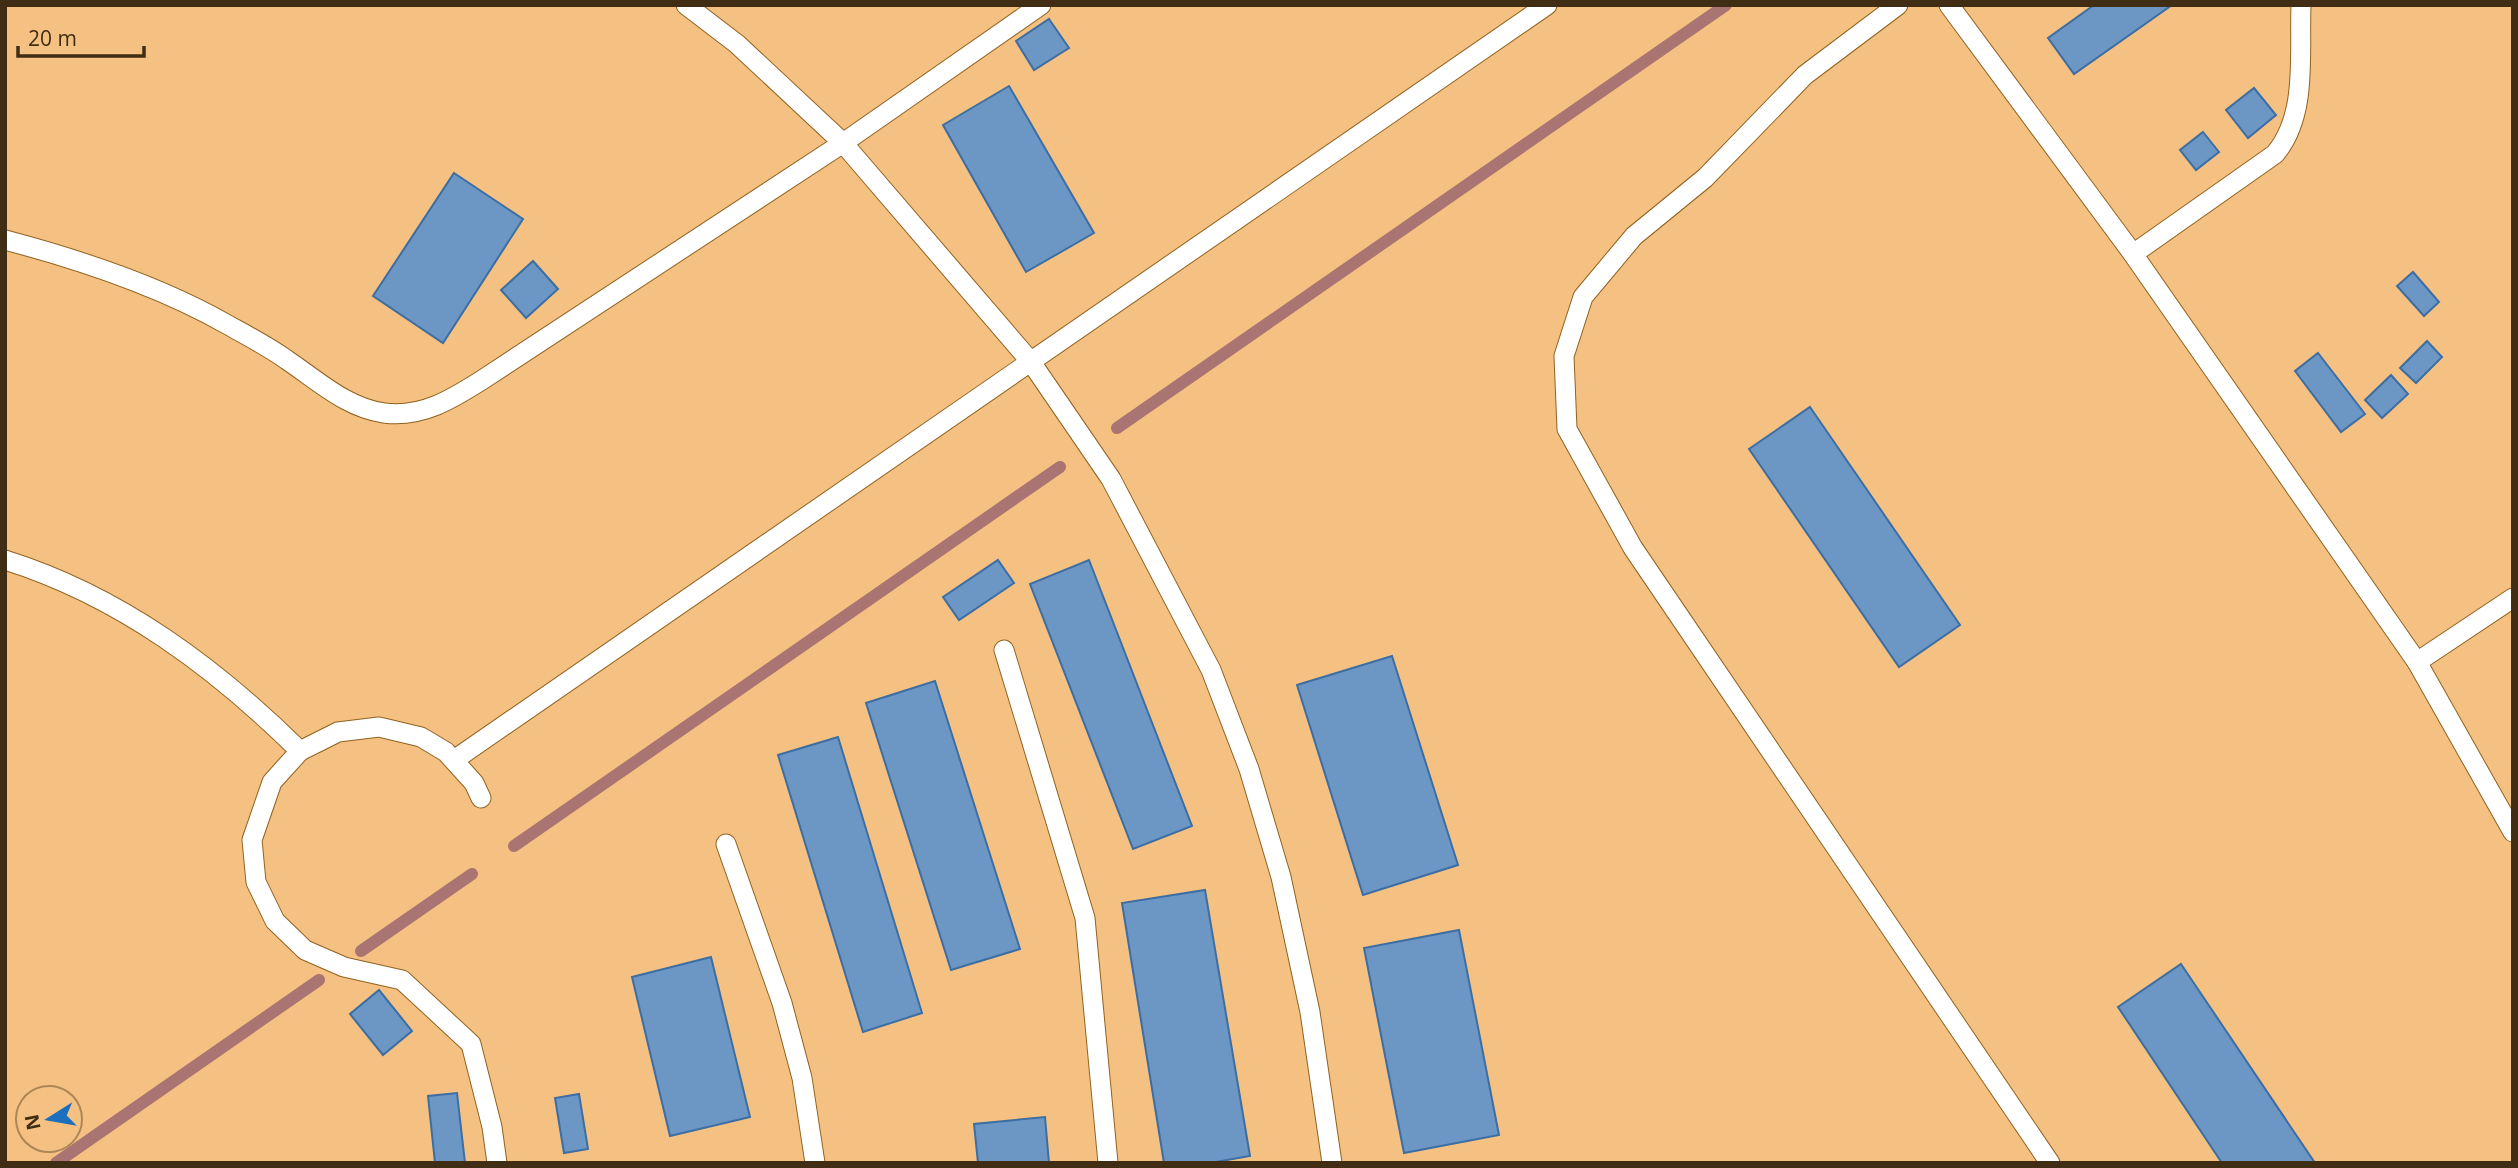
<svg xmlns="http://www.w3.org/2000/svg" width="2518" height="1168" viewBox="0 0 2518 1168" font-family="'Open Sans',sans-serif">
	<rect width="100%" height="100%" fill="#f5c182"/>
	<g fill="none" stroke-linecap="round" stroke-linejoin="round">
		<g stroke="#aa7472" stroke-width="12">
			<polyline points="1117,428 1726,5"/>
			<polyline points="514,846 1060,467"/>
			<polyline points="361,951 472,874"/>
			<polyline points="56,1163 319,980"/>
		</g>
	</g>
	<g fill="#6c96c4" stroke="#3d6ea3" stroke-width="2">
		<polygon points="2094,5 2172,5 2074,74 2048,38"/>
		<polygon points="1049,19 1069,48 1034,70 1016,41"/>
		<polygon points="1009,86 1094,233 1026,272 943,125"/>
		<polygon points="2254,88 2276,115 2248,138 2226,110"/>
		<polygon points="2203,132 2219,152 2196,170 2180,150"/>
		<polygon points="454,173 523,219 443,343 373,296"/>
		<polygon points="533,261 558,289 526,318 501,290"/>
		<polygon points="2413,272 2439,302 2424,316 2397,286"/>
		<polygon points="2427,341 2442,357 2416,383 2400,368"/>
		<polygon points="2318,353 2365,414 2341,432 2295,371"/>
		<polygon points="2391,375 2408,394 2382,418 2365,400"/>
		<polygon points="1810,407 1960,625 1899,667 1749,449"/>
		<polygon points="998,560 1014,583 959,620 943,597"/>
		<polygon points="1089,560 1192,826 1133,849 1030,584"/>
		<polygon points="1392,656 1458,865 1363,895 1297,685"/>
		<polygon points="935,681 1020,949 951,970 866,703"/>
		<polygon points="838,737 922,1013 863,1032 778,755"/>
		<polygon points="1205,890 1250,1156 1210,1163 1164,1163 1122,903"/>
		<polygon points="1459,930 1499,1135 1404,1153 1364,948"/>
		<polygon points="711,957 750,1117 670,1136 632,977"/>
		<polygon points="2181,964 2315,1163 2222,1163 2118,1007"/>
		<polygon points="379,990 412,1031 383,1055 350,1014"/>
		<polygon points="457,1093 465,1163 435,1163 428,1096"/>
		<polygon points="579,1094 588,1149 564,1153 555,1098"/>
		<polygon points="1045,1117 1049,1163 978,1163 974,1124"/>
	</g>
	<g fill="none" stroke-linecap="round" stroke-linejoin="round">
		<defs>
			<g id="lane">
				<polyline points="686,5 737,44 843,143 1031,362 1111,479 1211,670 1249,769 1281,877 1310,1012 1332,1163"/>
				<polyline points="1898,5 1805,75 1705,178 1634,236 1583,297 1564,356 1567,429 1633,548 2050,1163"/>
				<polyline points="1949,5 2133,254 2417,662 2513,832"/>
				<path d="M 5,240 C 81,260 160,286 228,325 C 248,336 269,347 287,360 C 318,381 347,408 384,413 C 422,418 452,399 482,380 L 843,143 L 1041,5"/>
				<path d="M 2133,254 L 2275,154 C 2308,115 2299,54 2301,5"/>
				<path d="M 5,560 C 120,596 216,668 300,751"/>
				<polyline points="1004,650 1085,918 1108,1163"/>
				<polyline points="2417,662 2513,598"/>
				<polyline points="454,760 1547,5"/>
				<polyline points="481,798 474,783 446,752 421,737 379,727 338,732 300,751 272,782 252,840 256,882 275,921 305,950 344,967 402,980 471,1044 492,1127 497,1163"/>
				<polyline points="726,844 782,1003 802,1078 815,1163"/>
			</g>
		</defs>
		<use href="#lane" stroke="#906220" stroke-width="21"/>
		<use href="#lane" stroke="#fff" stroke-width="19"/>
	</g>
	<rect width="2518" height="1168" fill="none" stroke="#412d13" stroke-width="14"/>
	<g transform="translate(49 1119) rotate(259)"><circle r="33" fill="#f5c182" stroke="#ad8656" stroke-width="2"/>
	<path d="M0-5L12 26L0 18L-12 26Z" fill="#1c6fbd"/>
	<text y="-10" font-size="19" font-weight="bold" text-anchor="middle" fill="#412d13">N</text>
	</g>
	<path d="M18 46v10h126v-10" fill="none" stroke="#412d13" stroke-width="3.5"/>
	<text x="28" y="46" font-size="21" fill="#412d13" stroke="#f5c182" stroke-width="5" paint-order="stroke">20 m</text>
</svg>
